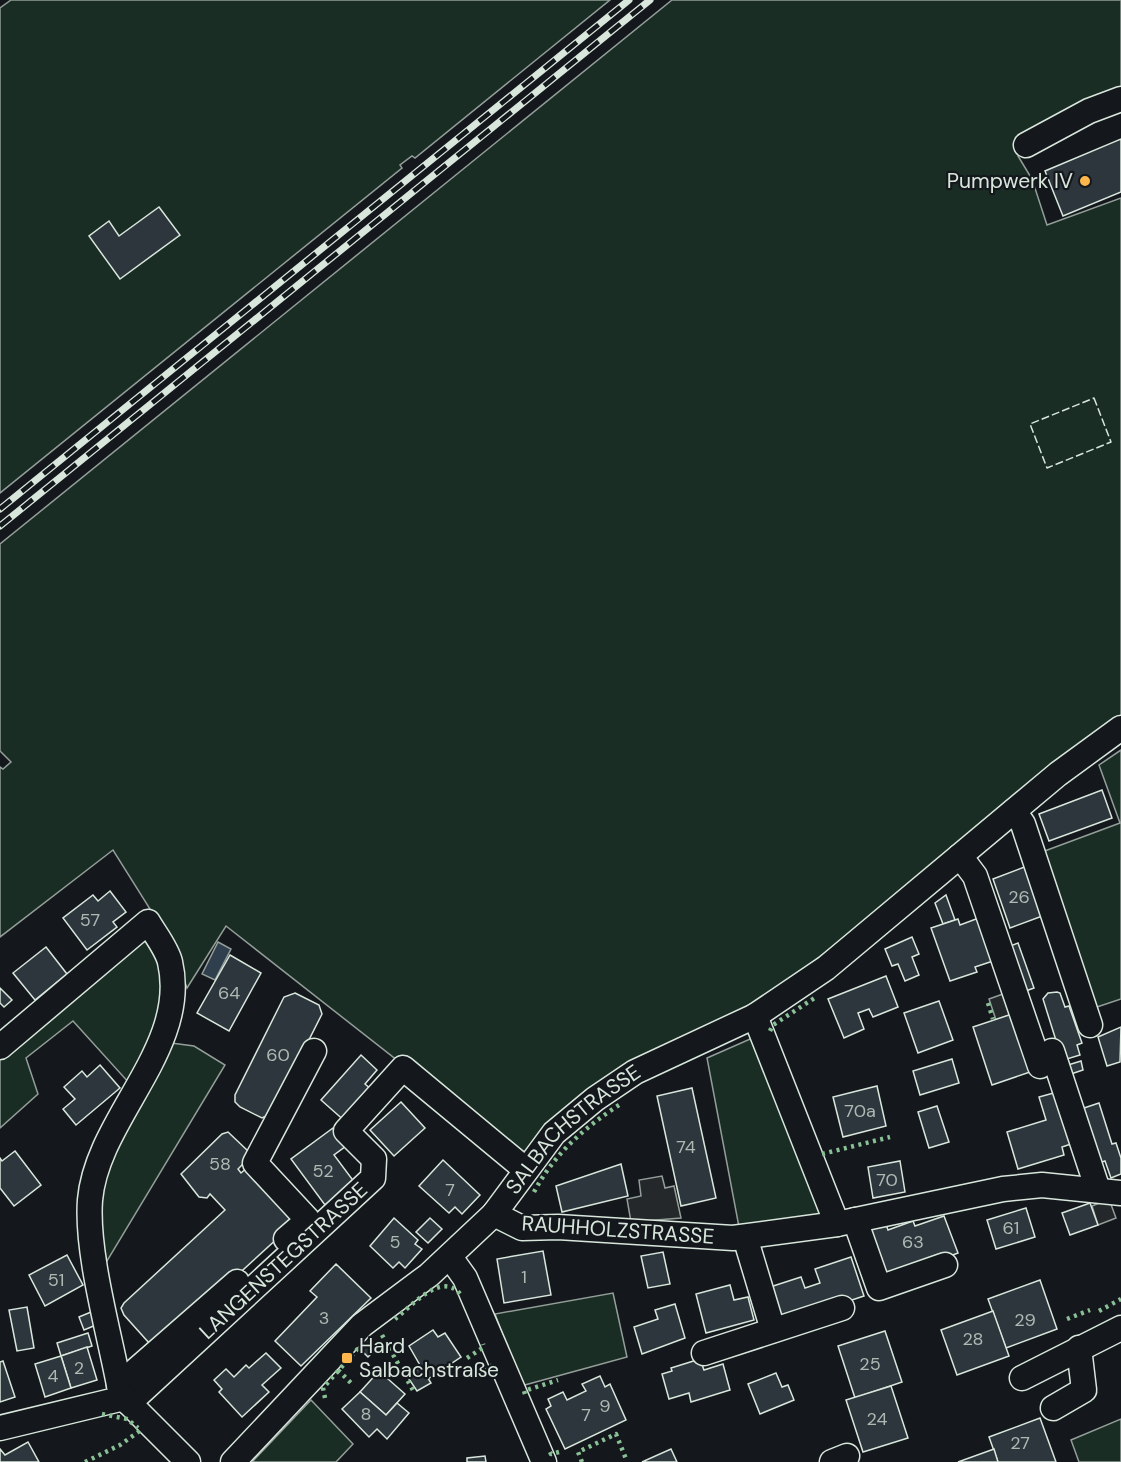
<svg xmlns="http://www.w3.org/2000/svg" width="1121" height="1462" viewBox="0 0 1121 1462" font-family="'DM Sans',sans-serif">
	<rect width="100%" height="100%" fill="#14181c"/>
	<g fill="#1a2d24" stroke="#939e99" stroke-width="1.5">
		<polygon points="11,0 610,0 415,158 412,156 400,165 402,168 0,493 0,8"/>
		<polygon points="672,0 1121,0 1121,92 1029,135 1022,133 1018,156 1032,179 1047,225 1121,198 1121,720 762,1002 523,1159 226,926 187,988 167,936 113,850 0,937 0,767 3,769 11,762 0,751 0,544"/>
		<polygon points="1121,750 1121,999 1091,1009 1042,852 1120,823 1099,765"/>
		<path d="M 144,938 C 150,947 158,956 163,965 C 177,995 143,1057 130,1084 L 73,1021 L 26,1058 L 38,1094 L 0,1128 L 0,1057 Z"/>
		<polygon points="757,1036 828,1215 739,1227 707,1058"/>
		<polygon points="171,1043 194,1046 225,1065 104,1266 97,1187"/>
		<polygon points="613,1293 627,1357 521,1386 495,1314"/>
		<polygon points="311,1400 353,1444 336,1462 252,1462"/>
		<polygon points="1121,1419 1121,1462 1079,1462 1071,1440"/>
	</g>
	<g fill="#24282b" stroke="#939e99" stroke-width="1.5">
		<polygon points="1003,994 1010,1015 996,1020 989,999"/>
		<polygon points="662,1176 665,1188 674,1186 681,1218 631,1222 627,1199 641,1196 639,1180"/>
		<polygon points="1109,1199 1116,1218 1098,1225 1092,1206"/>
	</g>
	<polygon fill="#2f3f4d" stroke="#939e99" stroke-width="1.5" points="218,942 231,949 215,980 202,974"/>
	<g fill="#2c363c" stroke="#d8e6dc" stroke-width="1.5">
		<polygon points="1121,139 1121,192 1063,216 1045,171"/>
		<polygon points="159,207 180,235 120,279 89,236 109,221 119,236"/>
		<polygon points="1102,790 1112,818 1049,841 1039,814"/>
		<polygon points="1027,866 1045,915 1010,928 993,879"/>
		<polygon points="110,891 126,912 113,922 117,927 87,950 63,918 93,895 98,901"/>
		<polygon points="946,895 955,920 943,924 935,903"/>
		<polygon points="984,916 996,960 975,967 977,972 950,981 931,928 958,919 960,925"/>
		<polygon points="912,937 919,954 912,957 919,975 905,981 898,964 892,966 885,949"/>
		<polygon points="1018,943 1034,988 1023,992 1008,947"/>
		<polygon points="46,947 67,974 35,1000 13,973"/>
		<polygon points="230,955 261,973 229,1031 197,1013"/>
		<polygon points="886,976 898,1007 873,1017 869,1009 858,1013 864,1029 844,1038 828,999"/>
		<polygon points="0,988 12,1000 4,1007 0,1003"/>
		<polygon points="1057,992 1060,993 1065,1007 1069,1006 1082,1043 1077,1045 1080,1055 1067,1059 1059,1050 1043,999 1048,993"/>
		<polygon points="295,993 319,1005 322,1014 272,1113 262,1118 240,1107 235,1102 235,1095 284,997"/>
		<polygon points="939,1001 953,1040 918,1053 904,1013"/>
		<polygon points="1012,1014 1030,1072 992,1085 973,1027"/>
		<polygon points="1121,1027 1120,1062 1107,1066 1098,1037"/>
		<polygon points="361,1055 377,1070 365,1084 374,1092 347,1123 321,1100"/>
		<polygon points="952,1059 959,1083 920,1095 913,1071"/>
		<polygon points="1081,1061 1083,1070 1071,1074 1068,1065"/>
		<polygon points="100,1065 120,1088 76,1125 63,1109 75,1099 64,1087 82,1071 87,1077"/>
		<polygon points="877,1086 886,1126 843,1137 833,1097"/>
		<polygon points="692,1088 716,1198 681,1206 657,1096"/>
		<polygon points="1061,1091 1077,1142 1062,1147 1064,1155 1018,1169 1007,1132 1046,1120 1039,1097"/>
		<polygon points="401,1102 425,1128 394,1156 370,1130"/>
		<polygon points="1099,1103 1112,1144 1116,1143 1121,1158 1121,1174 1111,1178 1105,1161 1096,1164 1078,1110"/>
		<polygon points="937,1106 949,1142 929,1148 918,1112"/>
		<polygon points="333,1128 346,1146 334,1155 355,1183 325,1205 291,1159"/>
		<polygon points="228,1132 248,1151 247,1160 238,1169 241,1173 248,1167 293,1221 291,1226 162,1344 150,1344 124,1315 121,1308 124,1303 225,1210 210,1194 207,1198 199,1197 181,1174 222,1134"/>
		<polygon points="15,1151 41,1185 14,1206 0,1188 0,1158 2,1161"/>
		<polygon points="443,1160 480,1195 462,1214 455,1207 449,1213 419,1186"/>
		<polygon points="900,1161 905,1192 873,1198 868,1167"/>
		<polygon points="621,1164 628,1196 562,1212 556,1186"/>
		<polygon points="1090,1203 1098,1225 1070,1235 1062,1213"/>
		<polygon points="1026,1208 1035,1237 996,1249 987,1220"/>
		<polygon points="944,1216 958,1253 886,1280 868,1230 886,1224 888,1230 913,1221 915,1226"/>
		<polygon points="394,1218 418,1240 415,1244 422,1249 405,1268 399,1262 393,1268 370,1246"/>
		<polygon points="430,1218 442,1229 428,1243 416,1232"/>
		<polygon points="543,1251 551,1295 504,1303 497,1259"/>
		<polygon points="663,1252 670,1284 648,1288 641,1256"/>
		<polygon points="67,1255 83,1285 45,1306 29,1275"/>
		<polygon points="851,1257 864,1296 779,1324 767,1288 801,1277 805,1288 820,1283 815,1269"/>
		<polygon points="336,1264 371,1298 301,1366 275,1341 317,1297 310,1291"/>
		<polygon points="1040,1280 1057,1329 1006,1348 988,1299"/>
		<polygon points="730,1285 734,1300 748,1297 754,1320 706,1333 696,1294"/>
		<polygon points="675,1304 685,1338 642,1354 634,1327 658,1319 655,1310"/>
		<polygon points="27,1307 34,1348 17,1351 9,1310"/>
		<polygon points="993,1311 1009,1356 957,1375 941,1330"/>
		<polygon points="91,1312 96,1325 84,1330 79,1317"/>
		<polygon points="433,1330 438,1337 445,1333 461,1357 428,1379 409,1346"/>
		<polygon points="885,1331 902,1382 855,1398 838,1346"/>
		<polygon points="88,1333 92,1346 61,1356 57,1343"/>
		<polygon points="368,1344 373,1352 368,1357 361,1350"/>
		<polygon points="87,1347 97,1380 71,1388 61,1356"/>
		<polygon points="266,1353 281,1368 262,1385 269,1392 242,1417 219,1392 222,1389 214,1380 226,1369 234,1377 246,1365 249,1368"/>
		<polygon points="61,1356 71,1388 45,1397 35,1364"/>
		<polygon points="700,1359 704,1370 723,1364 730,1390 691,1402 689,1393 669,1399 662,1374 672,1371 671,1368"/>
		<polygon points="3,1361 15,1397 0,1402 0,1362"/>
		<polygon points="421,1367 431,1383 417,1391 407,1376"/>
		<polygon points="379,1371 405,1394 386,1415 360,1392"/>
		<polygon points="776,1373 782,1387 788,1385 794,1400 760,1414 748,1384"/>
		<polygon points="600,1376 605,1387 610,1384 626,1420 565,1449 546,1409 551,1406 548,1399 563,1392 567,1400 586,1391 582,1384"/>
		<polygon points="891,1386 908,1438 863,1452 846,1400"/>
		<polygon points="360,1392 386,1415 397,1403 409,1413 387,1439 377,1429 369,1437 342,1409"/>
		<polygon points="1040,1418 1056,1462 998,1462 989,1437"/>
		<polygon points="28,1442 39,1462 0,1462 0,1449 5,1455"/>
		<polygon points="671,1449 677,1462 642,1462"/>
		<polygon points="994,1449 998,1462 958,1462"/>
		<polygon points="485,1456 486,1462 467,1462 467,1458"/>
	</g>
	<g fill="none" stroke-linecap="round" stroke-linejoin="round">
		<defs>
			<g id="minor">
				<polyline points="1026,145 1089,111 1121,99"/>
				<polyline points="1014,811 1023,824 1090,1025"/>
				<polyline points="960,856 975,876 1040,1066"/>
				<polyline points="755,1016 837,1224"/>
				<path d="M 0,1047 L 148,922 C 155,934 167,949 170,962 C 190,1048 97,1118 90,1200 C 86,1252 109,1332 119,1385 L 124,1398 L 188,1462"/>
				<polyline points="1052,1051 1098,1190"/>
				<polyline points="494,1214 522,1228 558,1227 733,1238 837,1224 1003,1189 1042,1185 1121,1193"/>
				<polyline points="855,1220 879,1288 945,1265"/>
				<polyline points="745,1237 773,1330"/>
				<polyline points="286,1239 308,1220 255,1163 314,1051"/>
				<polyline points="450,1257 465,1278 544,1462"/>
				<polyline points="704,1353 842,1308"/>
				<polyline points="1022,1378 1121,1328"/>
				<polyline points="119,1385 237,1282"/>
				<path id="s1" d="M 129,1403 L 373,1178 L 374,1159 L 346,1131 L 403,1068 L 526,1170"/>
				<polyline points="1053,1408 1084,1390 1079,1348"/>
				<polyline points="0,1428 124,1398"/>
				<path id="s2" d="M 233,1462 L 362,1325 L 429,1275 L 494,1214 L 554,1133 L 595,1099 L 635,1072 L 755,1016 L 826,968 L 1058,774 L 1121,728"/>
				<polyline points="832,1462 847,1456"/>
			</g>
		</defs>
		<use href="#minor" stroke="#d8e6dc" stroke-width="27"/>
		<use href="#minor" stroke="#14181c" stroke-width="24"/>
		<defs>
			<g id="rail">
				<polyline points="0,509 629,0"/>
				<polyline points="0,526 650,0"/>
			</g>
		</defs>
		<use href="#rail" stroke="#d8e6dc" stroke-width="7"/>
		<use href="#rail" stroke="#14181c" stroke-width="4.5" stroke-dasharray="14" stroke-linecap="butt"/>
		<g stroke="#8ac095" stroke-width="4.5" stroke-dasharray="3 4.5" stroke-linecap="butt">
			<polyline points="988,1003 993,1019"/>
			<polyline points="770,1031 773,1025 816,997"/>
			<polyline points="822,1154 890,1137"/>
			<path d="M 534,1192 C 554,1154 584,1128 619,1105"/>
			<polyline points="1099,1311 1121,1299"/>
			<path d="M 395,1319 C 412,1306 442,1270 461,1295"/>
			<polyline points="1067,1319 1090,1310"/>
			<polyline points="382,1335 414,1392"/>
			<polyline points="467,1358 484,1347 483,1344"/>
			<polyline points="483,1367 491,1366 492,1369"/>
			<polyline points="338,1370 352,1384"/>
			<polyline points="525,1394 524,1391 558,1380"/>
			<polyline points="325,1398 323,1388 362,1344 371,1343 373,1348"/>
			<polyline points="102,1414 127,1419 138,1428"/>
			<polyline points="550,1452 551,1454 563,1451"/>
			<polyline points="85,1462 120,1445 141,1430"/>
			<polyline points="582,1462 578,1452 616,1434 626,1459"/>
		</g>
		<polygon stroke="#d8e6dc" stroke-width="1.5" stroke-dasharray="8 3" stroke-linecap="butt" points="1094,398 1111,442 1047,468 1030,424"/>
	</g>
	<g fill="#ffb74d" stroke="#14181c" stroke-width="2">
		<circle cx="1085" cy="181" r="6"/>
		<rect x="341" y="1352" width="12" height="12" rx="3"/>
	</g>
	<g text-anchor="middle" dominant-baseline="central" stroke-width="4.5" stroke-linejoin="round" paint-order="stroke">
		<g font-size="18" fill="#adbab4">
			<text x="1019" y="897">26</text>
			<text x="90" y="920">57</text>
			<text x="229" y="993">64</text>
			<text x="278" y="1055">60</text>
			<text x="860" y="1111">70a</text>
			<text x="686" y="1147">74</text>
			<text x="220" y="1164">58</text>
			<text x="323" y="1171">52</text>
			<text x="887" y="1180">70</text>
			<text x="450" y="1190">7</text>
			<text x="1011" y="1228">61</text>
			<text x="395" y="1242">5</text>
			<text x="913" y="1242">63</text>
			<text x="524" y="1277">1</text>
			<text x="56" y="1280">51</text>
			<text x="324" y="1318">3</text>
			<text x="1025" y="1320">29</text>
			<text x="973" y="1339">28</text>
			<text x="870" y="1364">25</text>
			<text x="79" y="1368">2</text>
			<text x="53" y="1376">4</text>
			<text x="605" y="1406">9</text>
			<text x="366" y="1414">8</text>
			<text x="586" y="1415">7</text>
			<text x="877" y="1419">24</text>
			<text x="1020" y="1443">27</text>
		</g>
		<g font-size="21" fill="#d8e6dc" stroke="#14181c" text-anchor="end">
			<text x="1073" y="181">Pumpwerk IV</text>
			<text x="359" y="1346" text-anchor="start">Hard<tspan x="359" dy="24">Salbachstraße</tspan></text>
		</g>
		<g font-size="21" fill="#d8e6dc" stroke="#14181c">
			<text stroke="none"><textPath href="#s2" startOffset="478">SALBACHSTRASSE</textPath></text>
			<text transform="translate(618 1230) rotate(4)">RAUHHOLZSTRASSE</text>
			<text stroke="none"><textPath href="#s1" startOffset="210">LANGENSTEGSTRASSE</textPath></text>
		</g>
	</g>
</svg>
